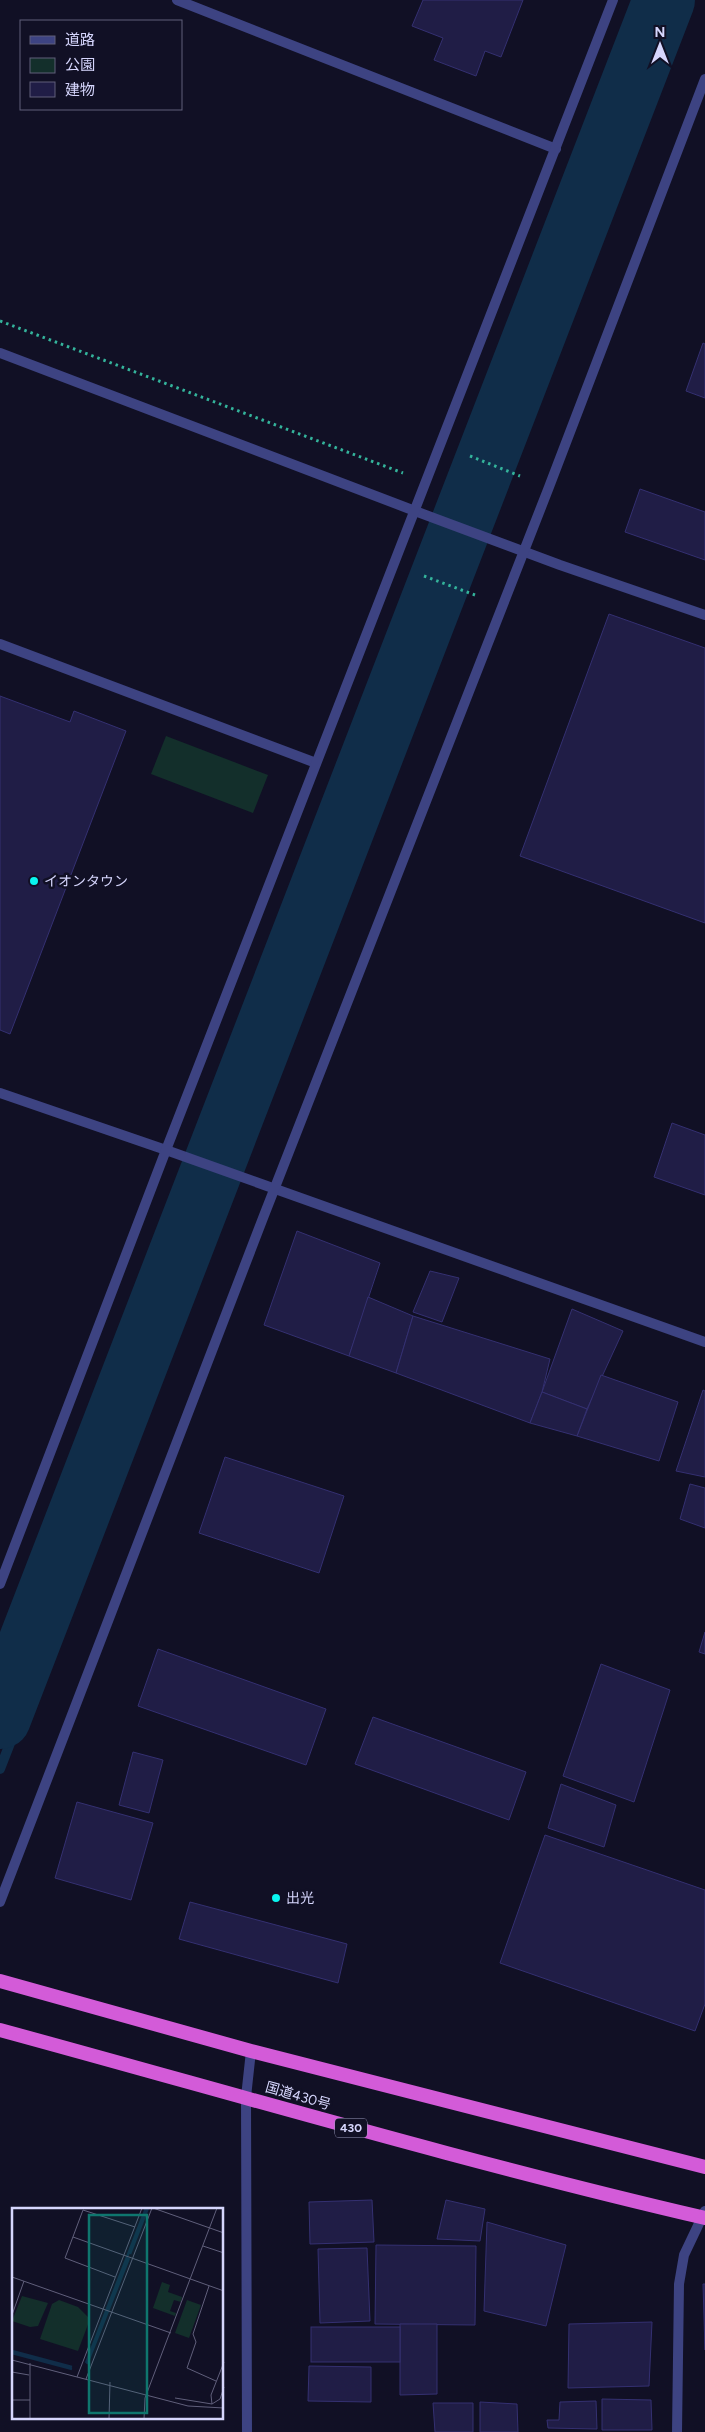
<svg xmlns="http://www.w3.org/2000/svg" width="705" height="2432" viewBox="0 0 705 2432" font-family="Figtree,'Noto Sans JP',sans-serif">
	<rect width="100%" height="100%" fill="#111025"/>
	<polygon fill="#132f2b" points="166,736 268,775 253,813 151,774"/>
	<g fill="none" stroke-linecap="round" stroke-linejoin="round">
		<polyline stroke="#102d49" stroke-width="10" points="0,1769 456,602 687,0"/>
		<polyline stroke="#102d49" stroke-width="62" points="0,1718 664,0"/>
	</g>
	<g fill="#201d46" stroke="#343071">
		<polygon points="423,0 523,0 501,57 485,51 476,76 434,60 443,38 412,26"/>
		<polygon points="703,343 705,344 705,398 686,391"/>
		<polygon points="640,489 705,512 705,560 625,532"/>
		<polygon points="609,614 705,648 705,923 520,856"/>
		<polygon points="0,696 70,722 74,711 126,731 10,1034 0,1030"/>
		<polygon points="672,1123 705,1135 705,1195 654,1177"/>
		<polygon points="297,1231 380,1263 349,1356 264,1325"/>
		<polygon points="430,1271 459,1278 442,1322 413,1312"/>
		<polygon points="368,1297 413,1316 396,1373 349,1356"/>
		<polygon points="572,1309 623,1331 587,1409 542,1392"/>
		<polygon points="413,1316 550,1359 542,1392 530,1423 396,1373"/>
		<polygon points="601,1375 678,1402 659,1461 577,1436"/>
		<polygon points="703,1390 705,1391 705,1477 676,1471"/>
		<polygon points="542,1392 587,1409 577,1436 530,1423"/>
		<polygon points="225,1457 344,1496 319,1573 199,1533"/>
		<polygon points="690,1484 705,1488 705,1528 680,1519"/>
		<polygon points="705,1632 705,1654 699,1652"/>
		<polygon points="158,1649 326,1709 306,1765 138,1706"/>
		<polygon points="601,1664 670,1690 634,1802 563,1776"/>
		<polygon points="373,1717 526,1772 509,1820 355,1764"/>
		<polygon points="133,1752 163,1760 149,1813 119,1805"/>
		<polygon points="561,1784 616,1805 604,1847 548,1828"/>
		<polygon points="77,1802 153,1823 131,1900 55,1878"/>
		<polygon points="545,1835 705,1890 705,2004 695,2031 500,1963"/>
		<polygon points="190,1902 347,1944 338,1983 179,1939"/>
		<polygon points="372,2200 374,2242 310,2244 309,2202"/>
		<polygon points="446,2200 485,2209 480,2241 437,2239"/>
		<polygon points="487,2222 566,2245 546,2326 484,2311"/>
		<polygon points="376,2245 476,2246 475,2325 375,2324"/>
		<polygon points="367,2248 370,2321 320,2323 318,2249"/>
		<polygon points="703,2284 705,2284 705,2350"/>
		<polygon points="652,2322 649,2386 568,2388 569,2324"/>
		<polygon points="400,2324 437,2324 437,2394 400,2395"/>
		<rect x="311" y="2327" width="89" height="35"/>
		<polygon points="309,2366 371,2367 371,2402 308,2401"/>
		<polygon points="602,2399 651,2400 652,2430 602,2430"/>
		<polygon points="596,2401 597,2429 548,2428 547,2420 559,2420 560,2402"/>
		<polygon points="480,2402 517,2404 518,2432 480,2432"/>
		<polygon points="433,2403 473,2403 473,2432 435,2432"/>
	</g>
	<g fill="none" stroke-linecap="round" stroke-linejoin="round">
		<g stroke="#34b39b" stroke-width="3" stroke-dasharray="2.5 4" stroke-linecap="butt">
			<polyline points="0,321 403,473"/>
			<polyline points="470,456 520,476"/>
			<polyline points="424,576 475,595"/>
		</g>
		<g stroke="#3d4382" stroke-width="10">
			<polyline points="177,0 556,149"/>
			<polyline points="0,353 415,511"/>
			<polyline points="0,644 316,763"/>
		</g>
		<g stroke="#3d4382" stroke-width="10">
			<polyline points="415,511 560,565 705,615"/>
			<polyline points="166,1150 705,1342"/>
			<polyline points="677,2432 679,2284 684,2255 705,2211"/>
		</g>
		<g stroke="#3d4382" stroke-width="10">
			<polyline points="0,1093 166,1150"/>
			<polyline points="0,1584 166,1150 613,0"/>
			<polyline points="0,1902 263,1218 549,487 705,79"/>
			<polyline points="247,2432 246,2097 251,2051"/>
		</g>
		<g stroke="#d35bd8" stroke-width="14">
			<polyline points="0,1981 251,2051 705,2167"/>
			<path d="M 0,2030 C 235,2094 468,2163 705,2218"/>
		</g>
	</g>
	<g fill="#09f6f0" stroke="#111025" stroke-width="2">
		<circle cx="34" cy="881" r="5"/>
		<circle cx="276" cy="1898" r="5"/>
	</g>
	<g text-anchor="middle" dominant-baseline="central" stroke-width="5" stroke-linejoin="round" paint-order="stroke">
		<rect fill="#111025" stroke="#9b9bbc" stroke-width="1" x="335" y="2118.5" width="32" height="19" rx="4"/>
		<g font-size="12" font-weight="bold" fill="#d6d6fd">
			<text x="351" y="2128">430</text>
		</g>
		<g font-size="14" fill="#d6d6fd" stroke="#111025" text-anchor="start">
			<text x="44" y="881">イオンタウン</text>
			<text x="286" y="1898">出光</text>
		</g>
		<g font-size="14" fill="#d6d6fd" stroke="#111025">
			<text transform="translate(298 2096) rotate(16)">国道430号</text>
		</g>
	</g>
	<g transform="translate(12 2208)">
		<rect width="211" height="211" fill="#111025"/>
		<path d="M 150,74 L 158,77 L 156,84 L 170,89 L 169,94 L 162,92 L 158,103 L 164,105 L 163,108 L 141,100 ZM 10,88 L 36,95 L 26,118 L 18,119 L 0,113 ZM 47,92 L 66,99 L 78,111 L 66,143 L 28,131 L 40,96 ZM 175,92 L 189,97 L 177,130 L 163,125 Z" fill="#132f2b"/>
		<path fill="none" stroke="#102d49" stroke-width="2.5" d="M 118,46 L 136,0M 0,143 L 60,159M 0,145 L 60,161M 74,155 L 134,0M 75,156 L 117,50"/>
		<path fill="none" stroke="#605f7b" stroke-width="1" d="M 141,0 L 212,25M 61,29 L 212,83M 191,38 L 212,45M 0,69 L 159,125M 103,69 L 53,50 L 71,2 L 123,19M 197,78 L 181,126 L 184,134 L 175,160 L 204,173M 0,107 L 12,73M 0,152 L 176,198 L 212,200M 212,154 L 199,187 L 200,196 L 208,191 L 212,179M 18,155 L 18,211M 0,164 L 17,167M 65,169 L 130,0M 74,171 L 140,0M 163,190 L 200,196M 0,192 L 18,192M 97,211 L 98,174M 132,211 L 133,190 L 205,0"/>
		<path fill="#0f766e" fill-opacity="0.15" stroke="#0f766e" stroke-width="2.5" d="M 77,7 L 135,7 L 135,205 L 77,205 Z"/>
		<rect width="211" height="211" fill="none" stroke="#d6d6fd" stroke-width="2.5"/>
	</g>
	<rect x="20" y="20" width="162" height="90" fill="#111025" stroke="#605f7b"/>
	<rect x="30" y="36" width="25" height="8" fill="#3d4382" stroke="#605f7b"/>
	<text x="65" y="45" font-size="15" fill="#d6d6fd">道路</text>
	<rect x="30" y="58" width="25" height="15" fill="#132f2b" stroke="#605f7b"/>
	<text x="65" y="70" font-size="15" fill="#d6d6fd">公園</text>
	<rect x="30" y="82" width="25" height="15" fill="#201d46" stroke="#605f7b"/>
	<text x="65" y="95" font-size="15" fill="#d6d6fd">建物</text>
	<g transform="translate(660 45)" stroke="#111025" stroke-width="4" paint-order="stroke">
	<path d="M0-4L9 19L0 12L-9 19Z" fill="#d6d6fd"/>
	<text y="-8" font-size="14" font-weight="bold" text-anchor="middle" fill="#d6d6fd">N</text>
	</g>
</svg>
